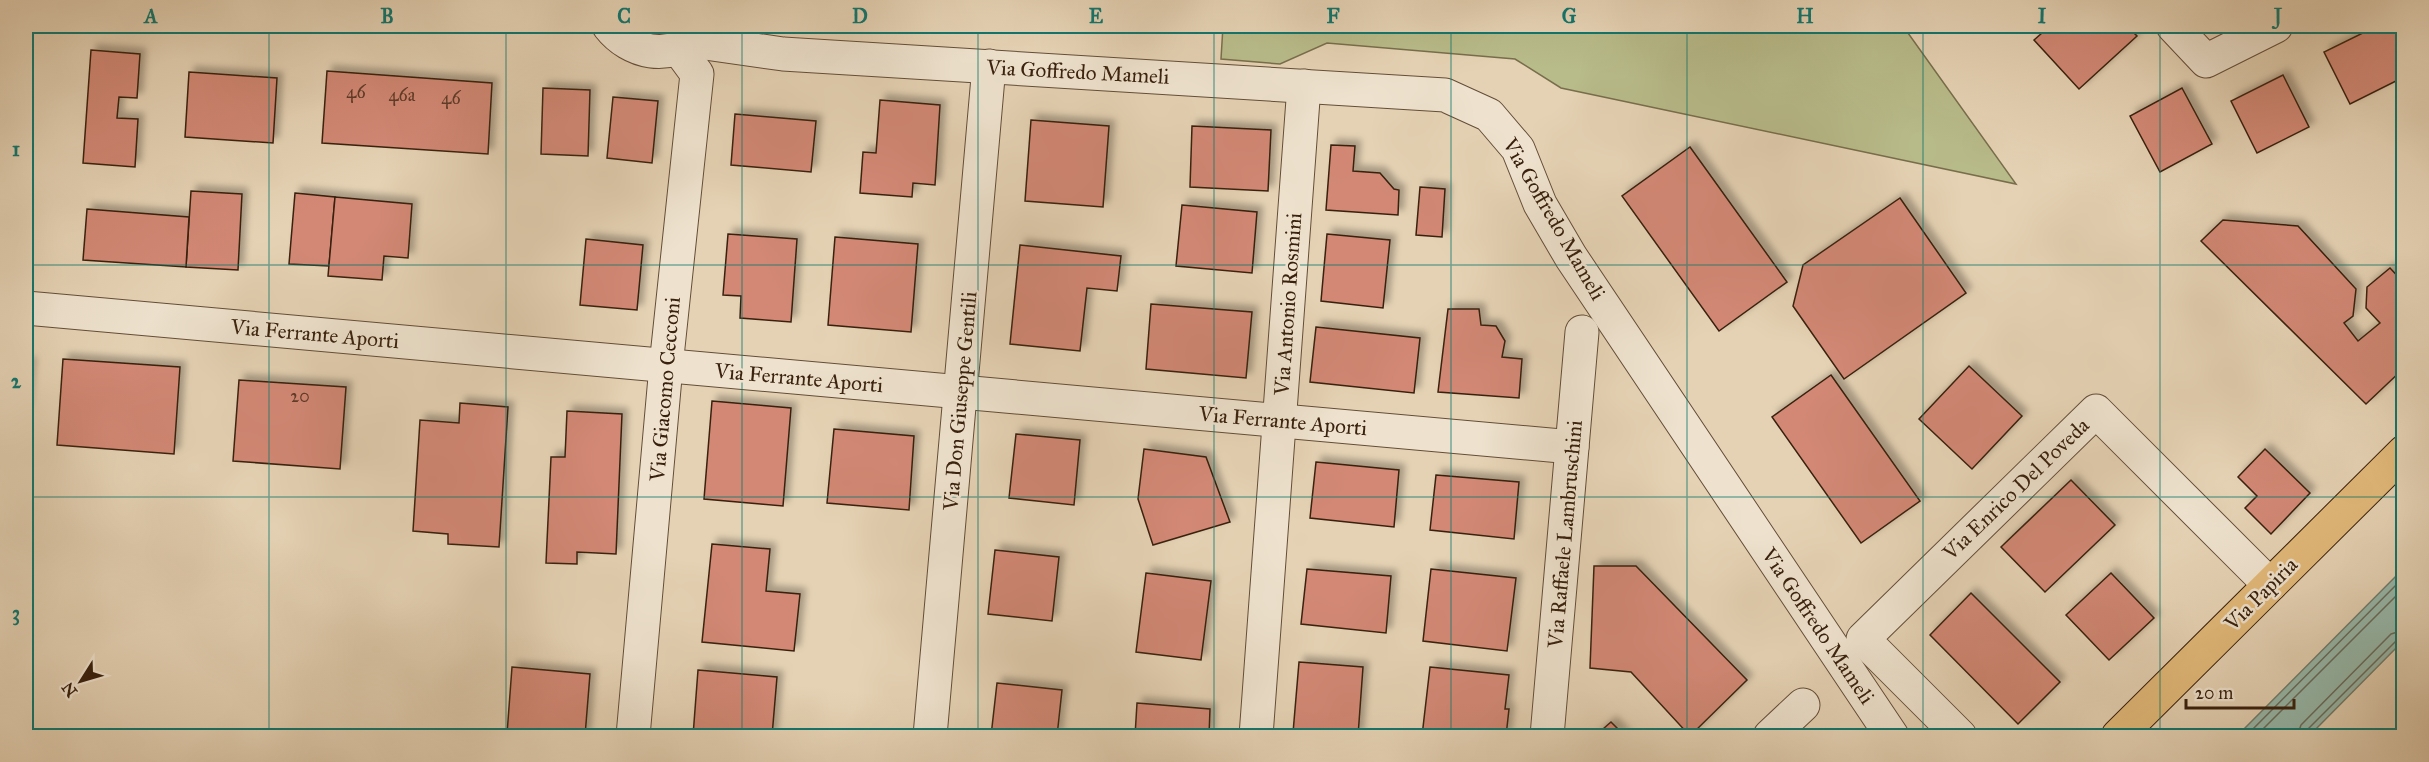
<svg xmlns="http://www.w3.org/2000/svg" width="2429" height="762" viewBox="0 0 2429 762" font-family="'IM FELL Great Primer',serif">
	<defs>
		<filter id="shadow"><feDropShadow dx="5.5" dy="-5.5" stdDeviation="3" flood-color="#0004"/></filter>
	</defs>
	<rect width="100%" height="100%" fill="#e5d2b4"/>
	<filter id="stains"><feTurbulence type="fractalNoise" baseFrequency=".00333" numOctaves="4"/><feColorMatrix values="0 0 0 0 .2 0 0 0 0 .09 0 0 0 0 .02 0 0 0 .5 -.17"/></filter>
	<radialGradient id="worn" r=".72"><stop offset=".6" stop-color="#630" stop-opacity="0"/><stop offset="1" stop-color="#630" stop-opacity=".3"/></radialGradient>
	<polygon fill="#b8bb8a" stroke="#786e4c" stroke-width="1.5" points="1223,26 1903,26 2016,184 1561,88 1515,59 1327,43 1280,64 1221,59"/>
	<polygon fill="#96b8aa" stroke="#717c6c" stroke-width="1.5" points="2403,569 2403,641 2309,736 2237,736"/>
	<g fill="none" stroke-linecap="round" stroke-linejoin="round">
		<g stroke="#686c5c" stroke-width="1.5">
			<polyline points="2246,736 2404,577"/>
			<polyline points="2256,736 2404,588"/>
			<polyline points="2297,736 2301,725 2391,634 2404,630"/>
			<polyline points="2305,736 2307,730 2397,640 2404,637"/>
		</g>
	</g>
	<g fill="#d28875" stroke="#39210e" stroke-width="1.5" filter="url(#shadow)">
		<polygon points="1109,26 1189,26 1189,29"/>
		<polygon points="2050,26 2127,26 2137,36 2079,89 2034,40"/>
		<polygon points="2377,26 2404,26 2404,77 2350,104 2324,52"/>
		<polygon points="91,50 140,54 137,98 119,97 117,118 138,119 135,167 83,163"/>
		<polygon points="327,71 492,83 488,154 322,143"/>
		<polygon points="189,72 277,78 273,143 185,137"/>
		<polygon points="2283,75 2309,127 2257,153 2231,101"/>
		<polygon points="543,88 590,90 588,156 541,154"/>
		<polygon points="2182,88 2212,144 2160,172 2130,116"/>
		<polygon points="613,97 658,101 652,163 607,158"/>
		<polygon points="880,100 940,105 935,185 913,183 912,197 860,193 863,152 876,153"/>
		<polygon points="735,114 816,121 811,172 731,165"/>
		<polygon points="1031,120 1109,126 1103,207 1025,201"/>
		<polygon points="1192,126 1271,130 1268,191 1190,187"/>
		<polygon points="1331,145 1355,146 1353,171 1380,173 1394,189 1399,190 1398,215 1326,210"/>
		<polygon points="1690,147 1787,282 1719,331 1622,196"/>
		<polygon points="1420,187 1445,189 1442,237 1416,235"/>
		<polygon points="191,191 242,194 238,270 186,267"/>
		<polygon points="295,193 335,197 329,266 289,264"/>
		<polygon points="335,197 412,204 408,258 384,256 382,280 328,276"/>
		<polygon points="1900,198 1966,293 1844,379 1793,306 1803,265"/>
		<polygon points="1182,205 1257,212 1252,273 1176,266"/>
		<polygon points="87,209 189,217 186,267 83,260"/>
		<polygon points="2223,220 2298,226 2356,289 2353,316 2344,323 2358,341 2380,323 2366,308 2367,287 2390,268 2404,283 2404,368 2366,404 2201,241"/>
		<polygon points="728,234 797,239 791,322 740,318 741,296 723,295"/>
		<polygon points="1327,234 1390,240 1383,308 1321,301"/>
		<polygon points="835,237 918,244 911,332 828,325"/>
		<polygon points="586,239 643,245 637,310 580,305"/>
		<polygon points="1020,245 1121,256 1117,291 1087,288 1080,351 1010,344"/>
		<polygon points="1151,304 1252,312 1246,378 1146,369"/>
		<polygon points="1448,309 1479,309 1481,325 1496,326 1505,341 1502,357 1522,359 1519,398 1438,392"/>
		<polygon points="1316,327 1420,338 1414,393 1310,382"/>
		<polygon points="63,359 180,367 174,454 57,445"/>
		<polygon points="26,363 30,363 26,413"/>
		<polygon points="1969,366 2022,416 1972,469 1919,419"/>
		<polygon points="1831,375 1920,501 1861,543 1772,417"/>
		<polygon points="239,380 346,387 340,469 233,461"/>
		<polygon points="712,401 791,408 783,506 704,499"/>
		<polygon points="460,403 508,407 499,547 448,544 448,534 413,531 420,420 459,423"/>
		<polygon points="567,411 622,414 616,554 577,552 577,564 546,563 551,457 565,457"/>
		<polygon points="834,429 914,436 909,510 827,503"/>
		<polygon points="1016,434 1080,440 1074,505 1009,498"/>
		<polygon points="1144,449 1206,457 1230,522 1153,545 1138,499"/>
		<polygon points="2265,449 2310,493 2271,534 2245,508 2257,496 2238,477"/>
		<polygon points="1316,462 1399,470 1394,527 1310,518"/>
		<polygon points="1436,475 1519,482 1514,539 1430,530"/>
		<polygon points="2071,480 2115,525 2045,592 2001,547"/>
		<polygon points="712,544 770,549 766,591 800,594 794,651 702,642"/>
		<polygon points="995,550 1059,557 1052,621 988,614"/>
		<polygon points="1594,566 1636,566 1747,680 1690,736 1631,672 1590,668"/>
		<polygon points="1307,569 1391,576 1386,633 1301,624"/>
		<polygon points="1431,569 1516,578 1507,651 1423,641"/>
		<polygon points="1146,573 1211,581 1201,660 1136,652"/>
		<polygon points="2111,573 2154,618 2109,660 2066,615"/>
		<polygon points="1971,593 2060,682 2018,724 1930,635"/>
		<polygon points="1299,662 1363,667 1358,736 1293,733"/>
		<polygon points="512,667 590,674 585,736 526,736 507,734"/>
		<polygon points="1430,667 1509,675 1505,709 1509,709 1506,736 1422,736"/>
		<polygon points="698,670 777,677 772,736 693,736"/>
		<polygon points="997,683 1062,690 1057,736 991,736"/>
		<polygon points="1137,703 1210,709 1209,736 1135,736"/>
		<polygon points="1611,722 1625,736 1595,736"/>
	</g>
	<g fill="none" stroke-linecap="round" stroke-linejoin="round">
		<defs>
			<g id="minor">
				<path d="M 609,26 C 630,53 670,62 696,36"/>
				<polyline points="2173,26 2206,61 2276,26"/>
				<polyline points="691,41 783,54 1445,95 1489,115 1518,149 1540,204 1571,257 1892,736"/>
				<polyline points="26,308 1572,447"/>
				<polyline points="633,736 666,366 697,74 678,48"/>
				<polyline points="930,736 989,66"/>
				<polyline points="1256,736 1304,86"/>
				<polyline points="1547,736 1582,332"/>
				<polyline points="1770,736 1803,705"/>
				<polyline points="1960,736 1863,639 2096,411 2270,585"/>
			</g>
			<polyline id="major" points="2118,736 2404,452"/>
		</defs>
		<use href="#minor" stroke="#644d38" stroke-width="35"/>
		<use href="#major" stroke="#39210e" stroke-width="35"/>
		<use href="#minor" stroke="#eee2ce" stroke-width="33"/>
		<use href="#major" stroke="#e2b97a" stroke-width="33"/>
	</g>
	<path fill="none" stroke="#0f766e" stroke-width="1.5" stroke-opacity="0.55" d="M 269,26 L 269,736M 506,26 L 506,736M 742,26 L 742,736M 978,26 L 978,736M 1214,26 L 1214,736M 1451,26 L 1451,736M 1687,26 L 1687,736M 1923,26 L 1923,736M 2160,26 L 2160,736M 26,265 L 2404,265M 26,497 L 2404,497"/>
	<g text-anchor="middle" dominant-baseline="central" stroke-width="5" stroke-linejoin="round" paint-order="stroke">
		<g font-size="18" fill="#5f3b28">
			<text x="356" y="92">46</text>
			<text x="402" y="95">46a</text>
			<text x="451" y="98">46</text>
			<text x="300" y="396">20</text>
		</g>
		<g font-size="21" fill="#39210e" stroke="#eee2ce">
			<text transform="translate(1078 72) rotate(3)">Via Goffredo Mameli</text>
			<text transform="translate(1554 219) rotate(60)">Via Goffredo Mameli</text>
			<text transform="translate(1288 304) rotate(-86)">Via Antonio Rosmini</text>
			<text transform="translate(315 334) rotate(5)">Via Ferrante Aporti</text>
			<text transform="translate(799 378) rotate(5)">Via Ferrante Aporti</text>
			<text transform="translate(665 389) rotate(-85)">Via Giacomo Cecconi</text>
			<text transform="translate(960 401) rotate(-85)">Via Don Giuseppe Gentili</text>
			<text transform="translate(1283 421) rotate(5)">Via Ferrante Aporti</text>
			<text transform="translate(2016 489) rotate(-44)">Via Enrico Del Poveda</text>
			<text transform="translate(1565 534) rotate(-85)">Via Raffaele Lambruschini</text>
			<text transform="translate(2261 594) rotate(-45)">Via Papiria</text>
			<text transform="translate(1818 626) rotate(56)">Via Goffredo Mameli</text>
		</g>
	</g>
	<rect width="2429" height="762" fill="none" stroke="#e5d2b4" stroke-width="66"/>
	<g transform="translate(81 681) rotate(233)" stroke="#eee2ce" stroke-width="4.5" paint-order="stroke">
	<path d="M0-4.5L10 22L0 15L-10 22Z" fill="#39210e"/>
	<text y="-9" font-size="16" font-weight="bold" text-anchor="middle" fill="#39210e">N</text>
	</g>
	<path d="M2186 699v9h108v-9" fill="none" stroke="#39210e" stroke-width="3"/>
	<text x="2195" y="699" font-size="18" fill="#39210e" stroke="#eee2ce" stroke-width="4.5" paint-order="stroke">20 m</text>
	<rect x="33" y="33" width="2363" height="696" fill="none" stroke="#0f766e" stroke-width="2"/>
	<g font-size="20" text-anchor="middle" font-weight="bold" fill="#0f766e">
		<text x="151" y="23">A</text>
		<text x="387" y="23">B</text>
		<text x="624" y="23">C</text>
		<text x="860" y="23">D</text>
		<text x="1096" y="23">E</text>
		<text x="1333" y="23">F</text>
		<text x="1569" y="23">G</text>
		<text x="1805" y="23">H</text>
		<text x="2042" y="23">I</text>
		<text x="2278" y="23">J</text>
		<text x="16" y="156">1</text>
		<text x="16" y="388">2</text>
		<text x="16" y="620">3</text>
	</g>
	<rect width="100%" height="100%" filter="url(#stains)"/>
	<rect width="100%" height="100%" fill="url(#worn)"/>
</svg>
